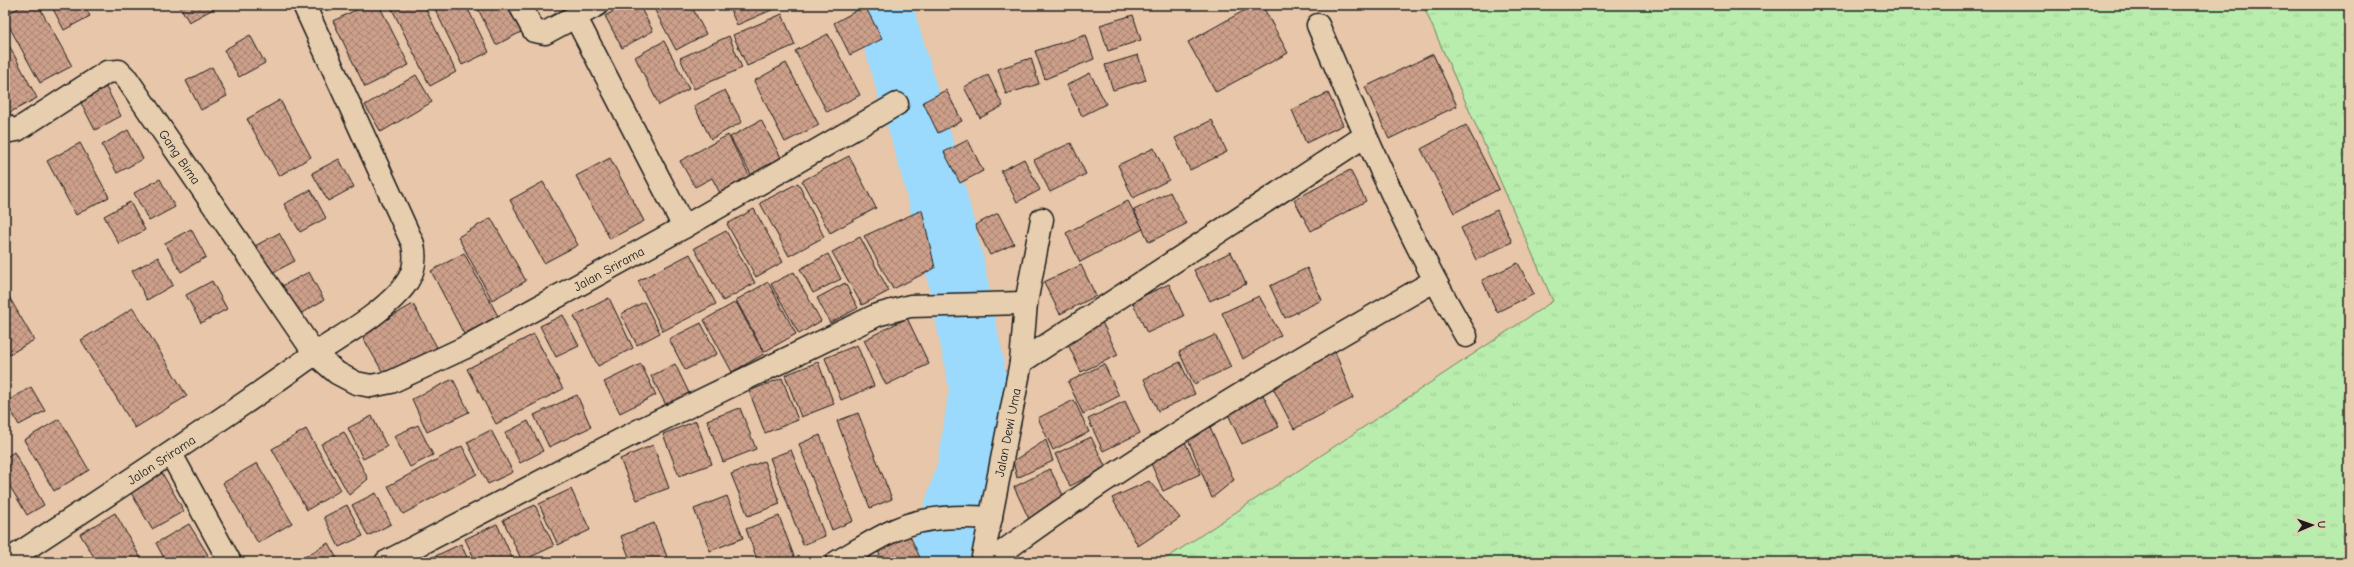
<svg xmlns="http://www.w3.org/2000/svg" width="2354" height="567" viewBox="0 0 2354 567" font-family="'Comic Neue',sans-serif">
	<defs>
		<pattern id="grass-tufts" width="24" height="20" patternUnits="userSpaceOnUse"><rect width="24" height="20" fill="#b9edad"/><path d="M3 7l-1-3M5 7V3M7 7l1-3M15 17l-1-3M17 17v-4M19 17l1-3" fill="none" stroke="#9ecb94"/></pattern>
		<pattern id="building-cross-hatch" width="8" height="8" patternUnits="userSpaceOnUse"><rect width="8" height="8" fill="#cda08b"/><path d="M0 0l8 8M0 8l8-8" fill="none" stroke="#a68271"/></pattern>
	</defs>
	<rect width="100%" height="100%" fill="#e7c6a9"/>
	<filter id="ink" filterUnits="userSpaceOnUse"><feTurbulence type="fractalNoise" baseFrequency=".025" numOctaves="2"/><feDisplacementMap in="SourceGraphic" scale="8" xChannelSelector="R" yChannelSelector="G"/><feConvolveMatrix kernelMatrix="1 2 1 2 8 2 1 2 1" color-interpolation-filters="sRGB"/></filter>
	<g filter="url(#ink)">
		<polygon fill="url(#grass-tufts)" stroke="#6a8464" points="1423,5 2349,5 2349,562 1161,562 1553,301"/>
		<g fill="none" stroke-linecap="round" stroke-linejoin="round">
			<polyline stroke="#9bdafc" stroke-width="59" points="882,5 927,157 954,262 979,388 967,467 937,562"/>
		</g>
		<g fill="url(#building-cross-hatch)" stroke="#1c1c1c">
			<polygon points="24,5 38,5 72,66 40,83 5,19 5,15"/>
			<polygon points="51,5 84,5 90,16 64,30"/>
			<polygon points="179,5 213,5 215,8 189,22"/>
			<polygon points="366,5 379,5 409,65 365,87 333,21"/>
			<polygon points="390,5 424,5 456,72 430,86"/>
			<polygon points="433,5 466,5 489,52 462,65"/>
			<polygon points="476,5 510,5 523,31 496,45"/>
			<polygon points="624,5 639,5 653,31 622,48 605,16"/>
			<polygon points="652,5 691,5 706,34 676,50"/>
			<polygon points="728,5 783,5 737,25"/>
			<polygon points="1254,5 1262,5 1288,53 1216,92 1188,42"/>
			<polygon points="865,6 882,39 850,55 834,23"/>
			<polygon points="782,14 795,45 747,66 733,35"/>
			<polygon points="1133,15 1141,40 1108,51 1100,25"/>
			<polygon points="828,34 860,95 827,112 795,51"/>
			<polygon points="250,35 265,63 239,77 224,50"/>
			<polygon points="1086,35 1094,59 1045,79 1035,51"/>
			<polygon points="729,36 742,68 694,89 680,58"/>
			<polygon points="5,38 37,98 5,115"/>
			<polygon points="664,41 689,89 659,105 635,57"/>
			<polygon points="1433,54 1457,106 1389,139 1365,87"/>
			<polygon points="1138,55 1146,80 1113,90 1105,65"/>
			<polygon points="1031,58 1039,84 1006,94 998,69"/>
			<polygon points="786,63 819,125 785,142 754,81"/>
			<polygon points="212,67 227,96 201,110 186,81"/>
			<polygon points="1090,73 1106,104 1082,116 1067,85"/>
			<polygon points="416,75 432,102 381,132 365,105"/>
			<polygon points="988,75 1003,106 980,118 964,87"/>
			<polygon points="106,87 121,116 95,130 80,101"/>
			<polygon points="725,90 742,122 711,139 694,106"/>
			<polygon points="946,90 962,121 938,133 923,102"/>
			<polygon points="1328,93 1343,125 1306,143 1292,110"/>
			<polygon points="280,100 311,157 279,176 247,119"/>
			<polygon points="761,120 783,161 753,178 730,137"/>
			<polygon points="1212,120 1227,152 1190,170 1175,138"/>
			<polygon points="1466,125 1499,189 1454,213 1421,149"/>
			<polygon points="128,130 143,159 117,173 102,145"/>
			<polygon points="728,135 750,177 720,193 712,178 695,187 680,161"/>
			<polygon points="968,140 983,171 960,183 944,152"/>
			<polygon points="80,143 109,197 76,215 47,161"/>
			<polygon points="1071,143 1086,174 1050,192 1034,160"/>
			<polygon points="1154,148 1169,180 1133,198 1118,165"/>
			<polygon points="849,156 876,208 830,233 802,181"/>
			<polygon points="610,158 644,221 610,239 576,176"/>
			<polygon points="339,159 354,187 328,201 312,173"/>
			<polygon points="1024,159 1040,190 1017,202 1001,171"/>
			<polygon points="1350,170 1366,201 1311,231 1294,200"/>
			<polygon points="160,179 175,207 149,221 134,193"/>
			<polygon points="543,182 578,245 544,263 510,200"/>
			<polygon points="798,183 824,237 789,256 760,203"/>
			<polygon points="311,190 326,218 300,232 284,204"/>
			<polygon points="1170,192 1186,224 1149,242 1134,210"/>
			<polygon points="1128,201 1143,229 1080,262 1066,233"/>
			<polygon points="130,202 145,230 119,244 104,216"/>
			<polygon points="754,209 783,262 756,277 727,224"/>
			<polygon points="922,210 935,268 893,289 864,236"/>
			<polygon points="1497,210 1512,242 1476,260 1461,228"/>
			<polygon points="998,213 1014,244 990,255 975,225"/>
			<polygon points="491,218 526,281 492,300 458,237"/>
			<polygon points="191,229 206,257 181,272 165,243"/>
			<polygon points="726,231 755,283 723,301 694,248"/>
			<polygon points="279,233 295,261 268,275 253,247"/>
			<polygon points="860,237 889,291 862,305 832,252"/>
			<polygon points="1231,252 1246,284 1210,301 1194,270"/>
			<polygon points="464,253 498,316 464,334 431,271"/>
			<polygon points="690,254 716,304 663,331 638,281"/>
			<polygon points="828,254 841,279 813,293 800,269"/>
			<polygon points="158,257 173,285 147,300 132,271"/>
			<polygon points="1518,263 1534,294 1497,312 1482,280"/>
			<polygon points="1081,265 1096,296 1060,314 1044,282"/>
			<polygon points="1307,268 1322,300 1285,318 1270,286"/>
			<polygon points="309,272 324,300 298,315 282,286"/>
			<polygon points="794,272 821,321 799,334 771,284"/>
			<polygon points="212,281 227,309 201,323 186,295"/>
			<polygon points="768,282 796,334 764,352 736,300"/>
			<polygon points="845,283 858,308 830,323 817,298"/>
			<polygon points="1169,284 1184,316 1147,333 1132,301"/>
			<polygon points="5,290 34,340 5,357"/>
			<polygon points="1259,296 1281,335 1243,359 1222,313"/>
			<polygon points="609,298 633,348 598,366 574,316"/>
			<polygon points="644,302 660,333 637,345 621,314"/>
			<polygon points="736,302 764,354 732,372 704,320"/>
			<polygon points="413,304 438,349 386,378 361,334"/>
			<polygon points="133,308 187,396 135,428 81,340"/>
			<polygon points="563,315 579,346 556,357 540,326"/>
			<polygon points="907,318 929,364 886,385 864,340"/>
			<polygon points="1102,322 1118,355 1081,372 1066,340"/>
			<polygon points="701,323 717,354 685,370 669,339"/>
			<polygon points="534,334 563,389 496,424 467,369"/>
			<polygon points="1215,335 1231,367 1194,384 1179,352"/>
			<polygon points="1332,344 1353,398 1294,429 1271,384"/>
			<polygon points="857,345 874,386 841,400 825,358"/>
			<polygon points="818,362 834,404 801,417 785,375"/>
			<polygon points="1180,362 1195,394 1158,411 1144,379"/>
			<polygon points="641,364 656,395 620,413 604,382"/>
			<polygon points="675,364 690,395 667,407 651,376"/>
			<polygon points="1104,364 1119,396 1083,414 1068,382"/>
			<polygon points="782,378 798,420 765,433 749,391"/>
			<polygon points="453,379 469,412 427,432 412,399"/>
			<polygon points="31,387 45,411 19,425 6,402"/>
			<polygon points="577,395 591,427 549,447 534,415"/>
			<polygon points="1263,395 1279,427 1242,444 1227,412"/>
			<polygon points="1074,400 1089,432 1053,450 1038,418"/>
			<polygon points="1125,401 1140,433 1103,451 1088,419"/>
			<polygon points="740,408 756,449 723,462 707,420"/>
			<polygon points="858,413 892,499 870,508 837,421"/>
			<polygon points="5,415 10,424 5,427"/>
			<polygon points="372,416 387,447 363,459 348,428"/>
			<polygon points="59,419 89,470 54,491 24,440"/>
			<polygon points="528,421 543,451 520,463 505,433"/>
			<polygon points="696,421 712,464 679,476 663,434"/>
			<polygon points="418,425 433,455 410,467 394,436"/>
			<polygon points="1210,427 1234,480 1212,498 1188,439"/>
			<polygon points="306,429 341,490 307,510 272,449"/>
			<polygon points="491,430 513,472 488,484 467,442"/>
			<polygon points="344,432 368,479 349,495 321,444"/>
			<polygon points="820,435 853,521 832,530 799,444"/>
			<polygon points="1091,437 1106,468 1070,486 1055,454"/>
			<polygon points="1046,440 1053,461 1017,478 1013,461"/>
			<polygon points="1185,442 1200,474 1163,491 1149,459"/>
			<polygon points="653,445 669,488 637,500 620,459"/>
			<polygon points="462,446 477,474 403,514 388,486"/>
			<polygon points="791,450 825,536 803,545 770,458"/>
			<polygon points="14,452 44,505 27,515 5,478 5,458"/>
			<polygon points="764,461 780,504 748,516 731,474"/>
			<polygon points="257,463 292,523 258,543 223,483"/>
			<polygon points="1050,469 1066,501 1029,519 1014,487"/>
			<polygon points="162,473 184,511 152,529 130,491"/>
			<polygon points="1149,481 1180,518 1138,546 1112,498"/>
			<polygon points="571,489 590,530 558,545 539,504"/>
			<polygon points="376,493 391,524 368,536 352,505"/>
			<polygon points="727,496 743,538 710,551 694,509"/>
			<polygon points="347,505 363,536 339,547 324,517"/>
			<polygon points="535,505 554,546 522,561 503,520"/>
			<polygon points="115,513 143,562 97,562 80,534"/>
			<polygon points="779,516 795,559 786,562 758,562 746,529"/>
			<polygon points="654,523 669,562 631,562 621,536"/>
			<polygon points="189,524 208,555 196,562 166,562 156,543"/>
			<polygon points="497,524 514,562 476,562 465,539"/>
			<polygon points="909,534 922,562 883,562 877,549"/>
			<polygon points="328,543 339,562 296,562"/>
			<polygon points="461,544 469,562 430,562 429,559"/>
		</g>
		<g fill="none" stroke-linecap="round" stroke-linejoin="round">
			<defs>
				<g id="minor">
					<polyline points="520,5 534,31 545,33 597,5"/>
					<polyline points="575,16 684,227"/>
					<path d="M 1318,25 C 1363,131 1408,237 1466,336"/>
					<path id="s1" d="M 5,125 L 11,131 L 17,130 L 107,72 L 119,71 L 127,79 L 315,354 L 337,373 L 356,383 L 371,386 L 391,382 L 464,348 L 684,227 L 897,104"/>
					<polyline points="1021,362 1365,136"/>
					<polyline points="171,454 230,562"/>
					<path id="s2" d="M 6,562 C 105,496 206,432 303,362 C 335,339 373,321 400,291 C 413,277 417,263 413,244 L 304,5"/>
					<polyline points="386,562 638,431 877,315 910,306 1026,303"/>
					<path d="M 837,562 C 857,551 876,538 897,529 C 926,516 960,516 991,518"/>
					<path id="s3" d="M 982,562 L 1021,362 L 1026,303 L 1042,219"/>
					<path d="M 989,562 C 1130,457 1282,368 1434,281"/>
				</g>
			</defs>
			<use href="#minor" stroke="#1c1c1c" stroke-width="25"/>
			<use href="#minor" stroke="#e6ceae" stroke-width="22"/>
		</g>
	</g>
	<g text-anchor="middle" dominant-baseline="central" stroke-width="3" stroke-linejoin="round" paint-order="stroke">
		<g font-size="13" fill="#1c1c1c" stroke="#e6ceae">
			<text stroke="none"><textPath href="#s1" startOffset="239">Gang Bima</textPath></text>
			<text stroke="none"><textPath href="#s1" startOffset="810">Jalan Srirama</textPath></text>
			<text stroke="none"><textPath href="#s3" startOffset="132">Jalan Dewi Uma</textPath></text>
			<text stroke="none"><textPath href="#s2" startOffset="186">Jalan Srirama</textPath></text>
		</g>
	</g>
	<rect width="2354" height="567" fill="none" stroke="#e6ceae" stroke-width="20"/>
	<rect x="10" y="10" width="2334" height="547" fill="none" stroke="#1c1c1c" stroke-width="1.5" filter="url(#ink)"/>
	<g transform="translate(2312 525) rotate(88)" stroke="#e6ceae" stroke-width="3" paint-order="stroke">
	<path d="M0-3L7 15L0 10L-7 15Z" fill="#1c1c1c"/>
	<text y="-6" font-size="11" font-weight="bold" text-anchor="middle" fill="#1c1c1c">U</text>
	</g>
</svg>
